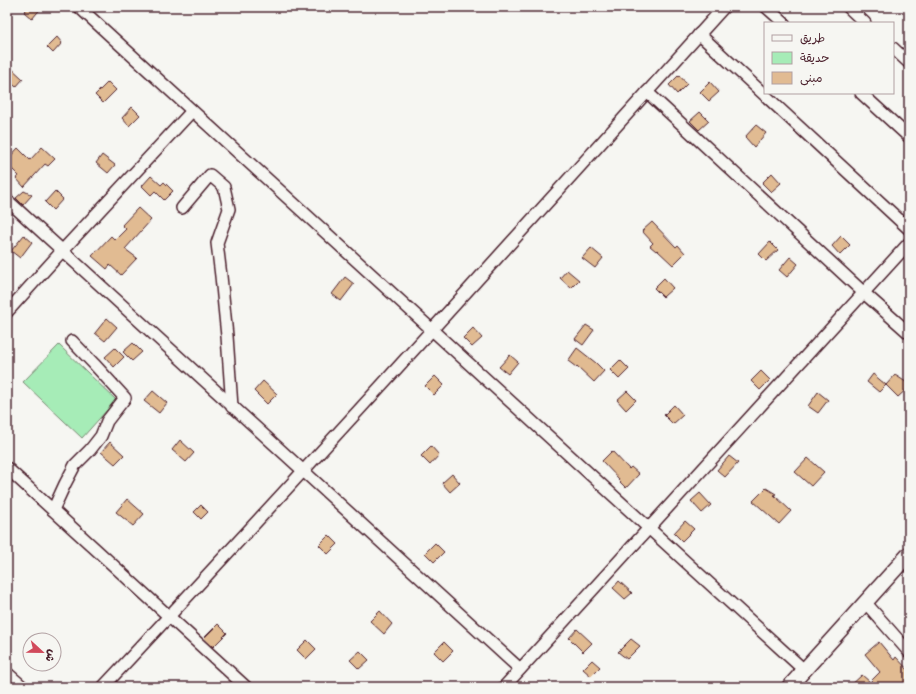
<svg xmlns="http://www.w3.org/2000/svg" width="916" height="694" viewBox="0 0 916 694" font-family="Dekko,'Playpen Sans Arabic',sans-serif">
	<rect width="100%" height="100%" fill="#f6f6f2"/>
	<filter id="ink" filterUnits="userSpaceOnUse"><feTurbulence type="fractalNoise" baseFrequency=".025" numOctaves="2"/><feDisplacementMap in="SourceGraphic" scale="8" xChannelSelector="R" yChannelSelector="G"/><feConvolveMatrix kernelMatrix="1 2 1 2 8 2 1 2 1" color-interpolation-filters="sRGB"/></filter>
	<g filter="url(#ink)">
		<polygon fill="#a6ecb7" stroke="#788671" points="59,345 116,400 82,438 23,382"/>
		<g fill="#e1bb92" stroke="#4a1f2b">
			<polygon points="29,7 42,7 32,19 24,12"/>
			<polygon points="57,37 62,43 53,53 47,47"/>
			<polygon points="7,64 23,79 16,87 7,79"/>
			<polygon points="679,75 687,84 677,94 669,85"/>
			<polygon points="108,82 116,90 103,103 95,95"/>
			<polygon points="710,82 719,92 709,101 700,92"/>
			<polygon points="132,107 140,115 129,126 122,118"/>
			<polygon points="700,112 709,121 699,130 690,121"/>
			<polygon points="756,125 766,133 754,147 745,137"/>
			<polygon points="42,147 55,159 48,166 45,164 24,187 16,178 19,176 7,164 7,160 18,148 30,160"/>
			<polygon points="102,155 115,165 108,173 96,163"/>
			<polygon points="772,173 781,183 771,192 762,183"/>
			<polygon points="151,176 161,185 164,182 173,191 164,200 155,191 151,195 142,186"/>
			<polygon points="24,191 32,195 23,205 16,198"/>
			<polygon points="55,191 63,199 53,210 45,202"/>
			<polygon points="138,208 151,220 125,249 137,258 121,275 110,265 107,269 92,256 111,236 115,240 126,229 122,225"/>
			<polygon points="652,222 676,247 678,245 685,253 673,265 657,250 656,251 650,246 653,243 642,231"/>
			<polygon points="24,235 32,242 20,258 11,251"/>
			<polygon points="841,236 850,245 840,255 832,246"/>
			<polygon points="770,242 778,250 766,261 759,254"/>
			<polygon points="591,248 603,258 595,268 582,258"/>
			<polygon points="790,257 798,264 787,277 779,270"/>
			<polygon points="567,270 579,280 571,288 560,278"/>
			<polygon points="345,277 354,284 341,301 332,294"/>
			<polygon points="664,278 673,288 663,297 654,288"/>
			<polygon points="107,318 117,327 105,341 95,333"/>
			<polygon points="586,325 594,330 583,345 575,339"/>
			<polygon points="473,328 482,338 472,347 463,338"/>
			<polygon points="133,343 142,352 132,361 123,352"/>
			<polygon points="115,348 124,357 114,367 105,357"/>
			<polygon points="577,348 596,363 604,371 594,382 577,366 576,367 568,361"/>
			<polygon points="510,355 518,362 508,374 499,367"/>
			<polygon points="620,360 629,369 619,379 610,370"/>
			<polygon points="761,371 770,380 760,390 751,381"/>
			<polygon points="873,374 886,385 879,392 867,382"/>
			<polygon points="895,375 909,384 909,387 898,397 886,385"/>
			<polygon points="435,376 444,385 434,395 425,386"/>
			<polygon points="263,381 277,394 267,404 254,391"/>
			<polygon points="153,391 167,403 159,413 144,401"/>
			<polygon points="627,391 636,400 626,410 617,400"/>
			<polygon points="818,392 828,400 818,413 808,406"/>
			<polygon points="674,405 683,415 673,424 664,415"/>
			<polygon points="180,440 194,453 186,462 172,450"/>
			<polygon points="110,442 124,455 115,464 101,452"/>
			<polygon points="431,446 439,455 430,465 421,456"/>
			<polygon points="612,451 629,469 631,467 639,474 626,488 618,480 619,479 602,461"/>
			<polygon points="729,456 738,463 725,477 717,470"/>
			<polygon points="808,458 824,472 811,486 795,472"/>
			<polygon points="452,474 460,483 450,492 442,483"/>
			<polygon points="766,488 776,494 774,495 791,511 779,524 753,501"/>
			<polygon points="700,493 711,505 702,513 691,501"/>
			<polygon points="127,499 144,514 133,526 116,512"/>
			<polygon points="201,505 208,512 201,519 194,512"/>
			<polygon points="685,521 694,529 682,541 674,533"/>
			<polygon points="329,535 338,544 328,554 319,545"/>
			<polygon points="435,543 444,552 434,562 425,553"/>
			<polygon points="619,581 632,593 625,599 613,588"/>
			<polygon points="380,611 392,624 384,634 370,621"/>
			<polygon points="218,624 227,633 213,647 204,638"/>
			<polygon points="577,629 592,643 583,652 569,638"/>
			<polygon points="631,639 640,646 627,659 618,652"/>
			<polygon points="307,640 316,649 306,659 297,650"/>
			<polygon points="444,642 453,651 443,661 434,652"/>
			<polygon points="879,642 894,660 896,657 909,671 909,685 907,687 849,687 862,675 870,682 880,672 865,654"/>
			<polygon points="360,651 369,660 359,669 350,660"/>
			<polygon points="592,660 600,667 591,676 583,669"/>
		</g>
		<g fill="none" stroke-linecap="round" stroke-linejoin="round">
			<defs>
				<g id="minor">
					<polyline points="79,7 804,670"/>
					<polyline points="766,7 784,23"/>
					<polyline points="848,7 865,23"/>
					<polyline points="699,34 909,229"/>
					<polyline points="893,48 909,63"/>
					<polyline points="647,92 864,293 909,333"/>
					<polyline points="861,93 909,137"/>
					<polyline points="7,200 520,669"/>
					<polyline points="182,208 210,175 224,187 229,209 217,243 221,276 227,336 232,407"/>
					<polyline points="7,312 62,251 192,111"/>
					<polyline points="7,468 246,687"/>
					<polyline points="53,510 65,484 75,465 90,450 101,436 107,421 125,398 94,364 72,341"/>
					<polyline points="865,602 909,652"/>
					<polyline points="7,673 23,687"/>
					<path d="M 103,687 C 313,463 518,235 724,7"/>
					<polyline points="504,687 909,243"/>
				</g>
				<polyline id="tertiary" points="789,687 909,554"/>
			</defs>
			<use href="#minor" stroke="#4a1f2b" stroke-width="14"/>
			<use href="#tertiary" stroke="#4a1f2b" stroke-width="17"/>
			<use href="#minor" stroke="#f6f6f2" stroke-width="11"/>
			<use href="#tertiary" stroke="#f6f6f2" stroke-width="14"/>
		</g>
	</g>
	<rect width="916" height="694" fill="none" stroke="#f6f6f2" stroke-width="24"/>
	<rect x="12" y="12" width="892" height="670" fill="none" stroke="#4a1f2b" stroke-width="1.5" filter="url(#ink)"/>
	<rect x="764" y="22" width="130" height="72" fill="#f6f6f2" stroke="#b1a0a2"/>
	<rect x="772" y="35" width="20" height="6" fill="#f6f6f2" stroke="#b1a0a2"/>
	<text x="800" y="42" font-size="12" fill="#4a1f2b">طريق</text>
	<rect x="772" y="52" width="20" height="12" fill="#a6ecb7" stroke="#b1a0a2"/>
	<text x="800" y="62" font-size="12" fill="#4a1f2b">حديقة</text>
	<rect x="772" y="72" width="20" height="12" fill="#e1bb92" stroke="#b1a0a2"/>
	<text x="800" y="82" font-size="12" fill="#4a1f2b">مبنى</text>
	<g transform="translate(42 652) rotate(112)"><circle r="19" fill="#f6f6f2" stroke="#b1a0a2"/>
	<path d="M0-3L7 15L0 10L-7 15Z" fill="#d1495b"/>
	<text y="-6" font-size="11" font-weight="bold" text-anchor="middle" fill="#4a1f2b">ش</text>
	</g>
</svg>
